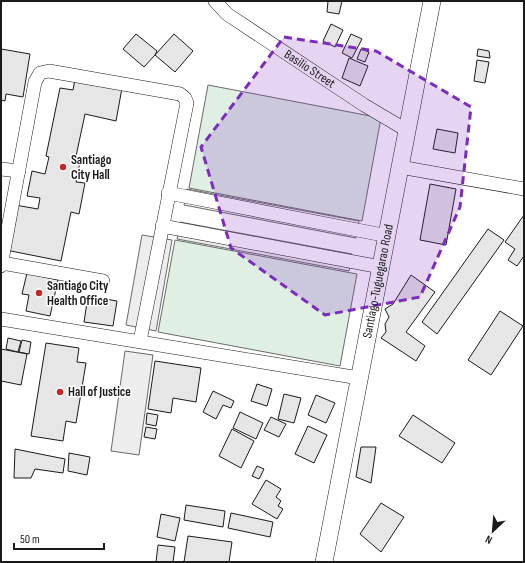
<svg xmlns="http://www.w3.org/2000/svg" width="525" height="563" viewBox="0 0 525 563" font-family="'Sofia Sans Condensed',sans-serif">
	<rect width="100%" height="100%" fill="#fff"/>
	<g fill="#e0efe3" stroke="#6a6a6a">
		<polygon points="208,85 381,118 362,221 189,188"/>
		<polygon points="175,240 357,274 340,366 158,332"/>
	</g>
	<g fill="#ededed" stroke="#6a6a6a">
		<polygon points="187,189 359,221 356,238 184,205"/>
		<polygon points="180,222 352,254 349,271 177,239"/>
		<polygon points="142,235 172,240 156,331 126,325"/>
		<polygon points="125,351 153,355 139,455 111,451"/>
	</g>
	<g fill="#e6e6e6" stroke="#1a1a1a">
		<polygon points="328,1 342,1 339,14 327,12"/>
		<polygon points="331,24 343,30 335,47 323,41"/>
		<polygon points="136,34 157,51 155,55 144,67 123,49"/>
		<polygon points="174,34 193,51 175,72 155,55"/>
		<polygon points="351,34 362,39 352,58 342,53"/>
		<polygon points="1,49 30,54 23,97 6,94 5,101 1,100"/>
		<polygon points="361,49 369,52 365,62 357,59"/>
		<polygon points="478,49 489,51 490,58 477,56"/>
		<polygon points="349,58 368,66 360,86 342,78"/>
		<polygon points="477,60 489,62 485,83 474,81"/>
		<polygon points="75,79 122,88 116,121 85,114 75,161 80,162 76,182 85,183 79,214 71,212 61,261 6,250 15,205 38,209 40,198 27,196 32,171 45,174 49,157 46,156 60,88 73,90"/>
		<polygon points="437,129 458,133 455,153 433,149"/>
		<polygon points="430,184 456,189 446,245 420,240"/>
		<polygon points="524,215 524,256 517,266 508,260 515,249 505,242"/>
		<polygon points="488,229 504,240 437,334 422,322"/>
		<polygon points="27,273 58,280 50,316 26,311 29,295 22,294"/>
		<polygon points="411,275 435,292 406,332 425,346 416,361 381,338 386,332 385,324 389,317 385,309 393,304"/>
		<polygon points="88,296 117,301 113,326 84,322"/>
		<polygon points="500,311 523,326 491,375 468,360"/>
		<polygon points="8,338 21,341 18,352 6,349"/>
		<polygon points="22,340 31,342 29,354 19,352"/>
		<polygon points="46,343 79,348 77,362 86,363 76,423 66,421 63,441 31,436"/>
		<polygon points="1,349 27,354 21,385 1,381"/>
		<polygon points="155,361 201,368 196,402 173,398 171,413 148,409"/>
		<polygon points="257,384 272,389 267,406 251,401"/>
		<polygon points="213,391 234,401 231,408 223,405 216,419 203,412"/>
		<polygon points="284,394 301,398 294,423 278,419"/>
		<polygon points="316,395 335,403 326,423 308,415"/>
		<polygon points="240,412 263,423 256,439 233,428"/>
		<polygon points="147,413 158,415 156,426 146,424"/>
		<polygon points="413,415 455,443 442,463 399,436"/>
		<polygon points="271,417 286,424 279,437 264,430"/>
		<polygon points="308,426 327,435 314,463 295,454"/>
		<polygon points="146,427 157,429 155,439 144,437"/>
		<polygon points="232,429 254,441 241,468 219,456"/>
		<polygon points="361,447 376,447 371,483 356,477"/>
		<polygon points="15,449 65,459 63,473 35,469 31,478 14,478"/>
		<polygon points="69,453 90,457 87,475 68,471"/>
		<polygon points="257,466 264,469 259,479 252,476"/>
		<polygon points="266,480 281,489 276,497 281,501 278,506 283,509 277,519 252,504"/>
		<polygon points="381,503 404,517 381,552 360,534"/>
		<polygon points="186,505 225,511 223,527 184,520"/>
		<polygon points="231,513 273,522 270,537 228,528"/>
		<polygon points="161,514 180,518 175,541 157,537"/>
		<polygon points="188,536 232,542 229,562 184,562"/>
		<polygon points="158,545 175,547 173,562 156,562"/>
	</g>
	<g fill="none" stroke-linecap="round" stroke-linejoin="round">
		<defs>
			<g id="minor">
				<path id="s1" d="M 215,1 L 227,14 L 364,105 L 408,131"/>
				<polyline points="400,167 524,189"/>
				<polyline points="1,169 19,171"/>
				<polyline points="168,193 388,236"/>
				<polyline points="162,226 381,267"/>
				<polyline points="2,263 103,281"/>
				<polyline points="1,266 35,82 40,73 49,71 180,94 185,98 187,103 140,341"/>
				<polyline points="1,319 359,378"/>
			</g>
			<g id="major">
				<path id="s2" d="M 324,562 L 432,1"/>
			</g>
		</defs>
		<use href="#minor" stroke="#1a1a1a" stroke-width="14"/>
		<use href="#major" stroke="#1a1a1a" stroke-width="18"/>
		<use href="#minor" stroke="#fff" stroke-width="13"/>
		<use href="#major" stroke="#fff" stroke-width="17"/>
	</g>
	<path fill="#7b2cbf" fill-opacity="0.2" stroke="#7b2cbf" stroke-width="3" stroke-dasharray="8 5" stroke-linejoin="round" d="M 284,37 L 376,51 L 471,107 L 460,207 L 420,297 L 325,315 L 231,248 L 201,147 Z"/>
	<g fill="#c62828" stroke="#fff" stroke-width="1.5">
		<circle cx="63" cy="167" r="4"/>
		<circle cx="39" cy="293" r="4"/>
		<circle cx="60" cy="392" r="4"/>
	</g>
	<g text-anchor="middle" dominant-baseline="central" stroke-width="3" stroke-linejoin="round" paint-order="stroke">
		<g font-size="13" fill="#1a1a1a" stroke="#fff">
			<text stroke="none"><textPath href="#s1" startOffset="117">Basilio Street</textPath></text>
			<text stroke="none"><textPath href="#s2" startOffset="286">Santiago-Tuguegarao Road</textPath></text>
		</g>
		<g font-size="13" font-weight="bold" fill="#1a1a1a" stroke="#fff" text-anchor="start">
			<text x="71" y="160">Santiago<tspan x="71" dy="15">City Hall</tspan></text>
			<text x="47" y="286">Santiago City<tspan x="47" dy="15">Health Office</tspan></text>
			<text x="68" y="392">Hall of Justice</text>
		</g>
	</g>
	<rect width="525" height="563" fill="none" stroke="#1a1a1a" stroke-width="4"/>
	<g transform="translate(493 531) rotate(206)" stroke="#ffffff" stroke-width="3" paint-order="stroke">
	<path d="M0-3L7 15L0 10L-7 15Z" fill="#1a1a1a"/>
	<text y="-6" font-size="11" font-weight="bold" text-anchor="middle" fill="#1a1a1a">N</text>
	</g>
	<path d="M14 543v6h90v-6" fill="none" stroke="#1a1a1a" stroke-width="2"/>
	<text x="20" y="543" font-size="12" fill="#1a1a1a" stroke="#ffffff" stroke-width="3" paint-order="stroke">50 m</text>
</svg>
